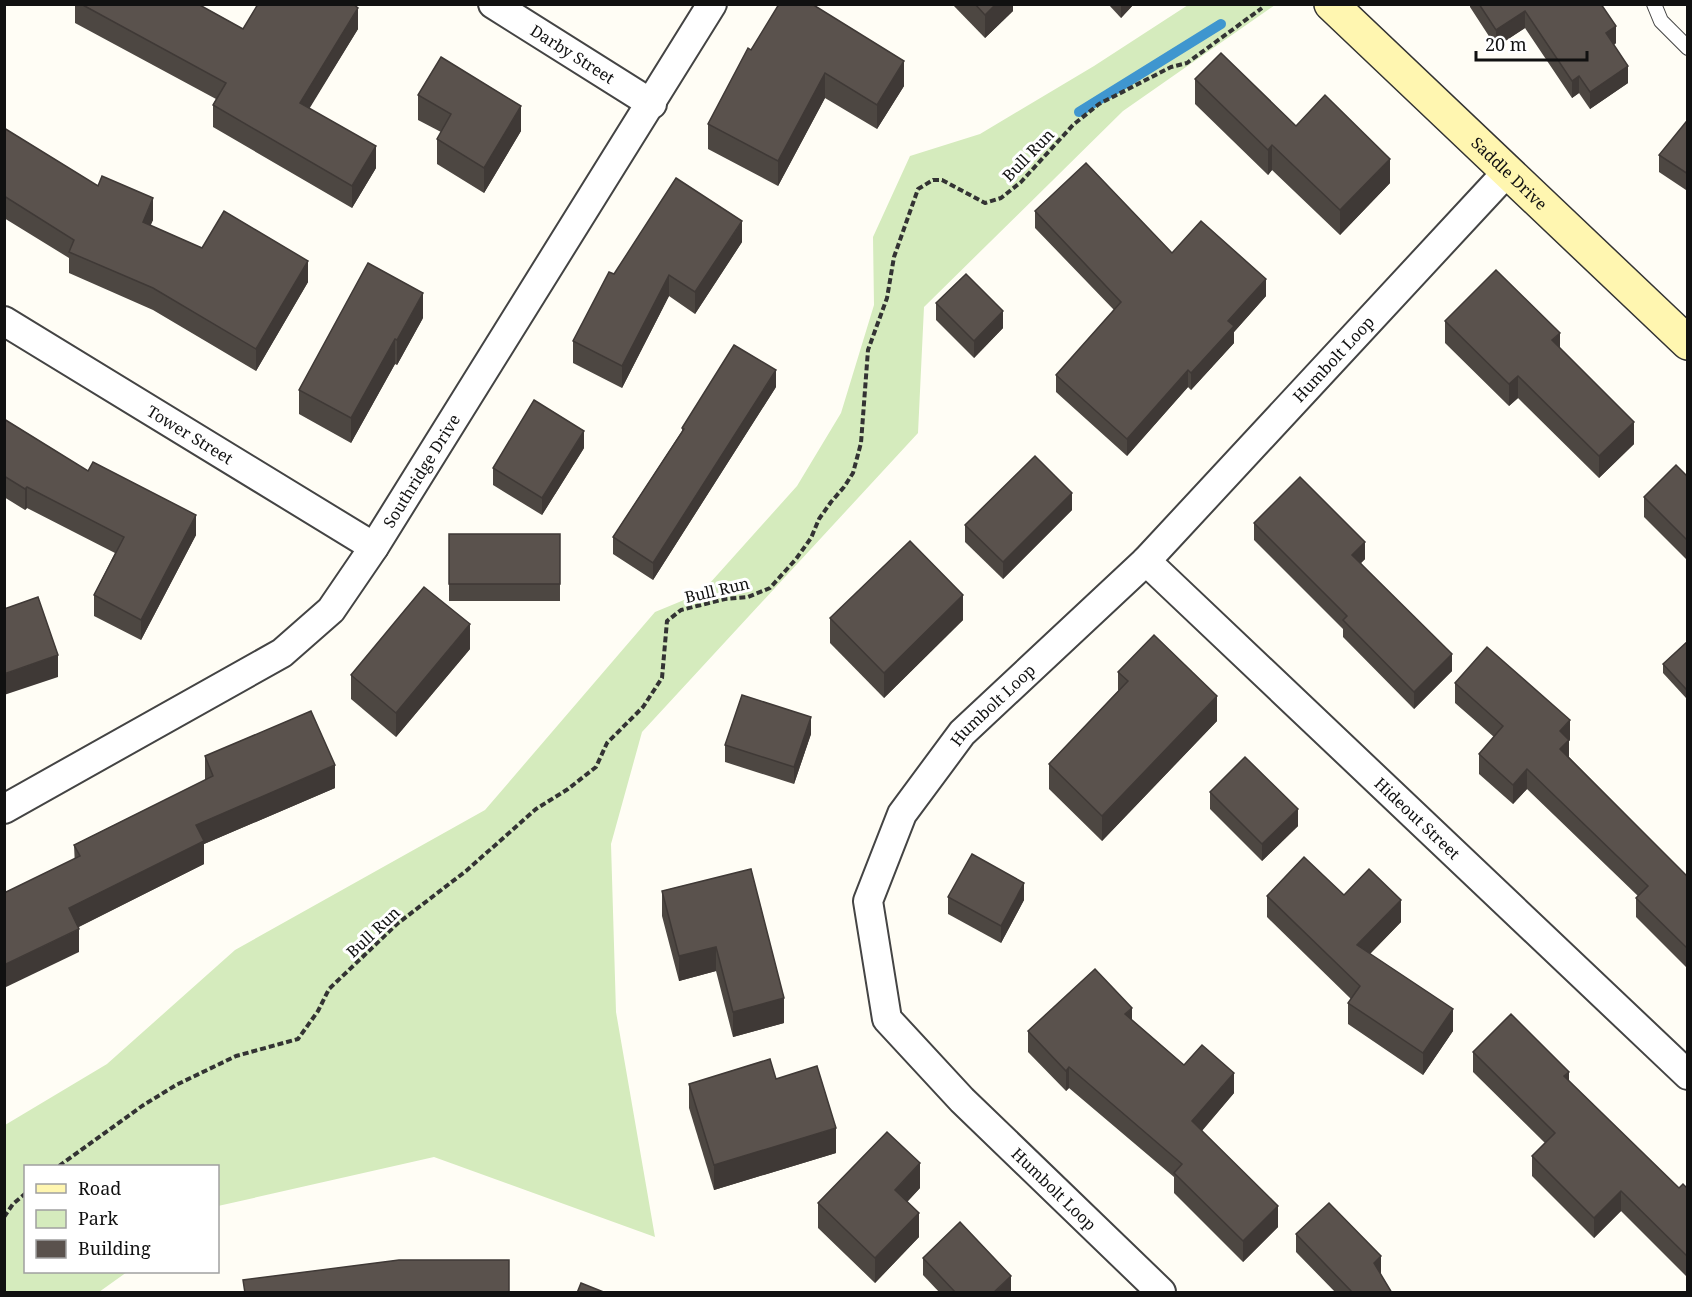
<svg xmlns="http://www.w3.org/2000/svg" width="1692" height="1297" viewBox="0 0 1692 1297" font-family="'Noto Serif',serif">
	<rect width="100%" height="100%" fill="#fffdf5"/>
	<polygon fill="#d5ebbd" points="1188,5 1275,5 1123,111 924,307 918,433 642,732 611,844 616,1012 655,1237 434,1157 218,1206 218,1166 26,1166 26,1272 127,1272 99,1292 5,1292 5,1125 107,1064 235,950 485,810 655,612 701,593 797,486 841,413 874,305 873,237 910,156 980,134 1094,66"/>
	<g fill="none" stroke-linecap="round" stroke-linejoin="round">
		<polyline stroke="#3f96cf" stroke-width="10" points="1079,112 1221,24"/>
		<defs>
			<polyline id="lane" points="1654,4 1661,21 1688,48"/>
			<g id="street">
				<path id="s1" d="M 493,4 L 652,104"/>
				<path id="s2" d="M 4,321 L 374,547"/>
				<path id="s3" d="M 1146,561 L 1688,1075"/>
				<path id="s4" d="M 4,809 L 282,653 L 331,610 L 374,547 L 712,4"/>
				<path id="s5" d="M 1161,1292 L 962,1100 L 887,1019 L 868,901 L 902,814 L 962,733 L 1146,561 L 1508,171"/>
			</g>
			<g id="secondary">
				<path id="s6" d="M 1331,4 L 1688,343"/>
			</g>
		</defs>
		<use href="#lane" stroke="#444" stroke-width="16"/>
		<use href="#street" stroke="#444" stroke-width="32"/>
		<use href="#secondary" stroke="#333" stroke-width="36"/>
		<g stroke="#333" stroke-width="4" stroke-dasharray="6 3" stroke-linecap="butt">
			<polyline points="59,1166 142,1106 176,1085 236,1056 298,1039 318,1011 329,989 397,924 466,871 536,809 568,789 596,767 607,743 643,707 662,678 667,621 681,610 725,599 748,597 770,588 796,559 811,538 819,519 831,502 844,487 853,473 861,443 868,350 887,298 894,257 918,189 933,180 942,180 985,203 1001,198 1021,182 1073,125 1099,104 1171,67 1187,63 1262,8"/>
			<polyline points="4,1217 13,1204 26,1193"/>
		</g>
		<use href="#lane" stroke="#fff" stroke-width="14"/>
		<use href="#street" stroke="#fff" stroke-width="28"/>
		<use href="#secondary" stroke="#fff6b0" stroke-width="33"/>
	</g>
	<g fill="#4d4742">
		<polygon points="75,4 198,4 243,29 358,29 309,108 376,168 352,208 213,127 213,105 216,99 75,23"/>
		<polygon points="952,4 1013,4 1013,11 985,38"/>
		<polygon points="1108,4 1134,4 1121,18"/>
		<polygon points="1470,4 1603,4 1603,7 1616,43 1614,45 1628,83 1590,109 1579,93 1572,98 1525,28 1496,47 1470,7"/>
		<polygon points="751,50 904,86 877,129 825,98 778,186 708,149 708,124"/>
		<polygon points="1195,79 1296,126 1390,183 1340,235 1272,170 1268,175 1195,104"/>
		<polygon points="418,95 521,131 484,193 437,164 437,139 441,132 418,120"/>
		<polygon points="1688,123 1688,206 1686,204 1686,190 1659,172 1659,155"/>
		<polygon points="4,128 153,220 150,225 202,248 308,282 256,371 153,310 69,273 69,258 4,218"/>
		<polygon points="1035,211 1172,253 1266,296 1234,332 1234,343 1191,390 1188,387 1127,456 1056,392 1056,375 1114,310 1035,228"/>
		<polygon points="742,242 695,314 669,296 622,388 573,363 573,341 614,274"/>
		<polygon points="936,303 1003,328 974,358 936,320"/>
		<polygon points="423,318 397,365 395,364 351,443 299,414 299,390"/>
		<polygon points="1445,321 1560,348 1634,444 1599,478 1518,398 1509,406 1445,343"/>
		<polygon points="776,387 653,580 613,554 613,537 682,431 682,428"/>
		<polygon points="4,419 88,471 196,535 141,640 94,616 94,595 115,553 27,508 25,510 4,497"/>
		<polygon points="584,448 542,515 493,485 493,468"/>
		<polygon points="1688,477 1688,561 1644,517 1644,497"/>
		<polygon points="1072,510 1003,579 965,542 965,525"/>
		<polygon points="1254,523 1365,559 1361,563 1452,671 1414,709 1343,637 1343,629 1254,540"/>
		<rect x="449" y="534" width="111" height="67"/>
		<polygon points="830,618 963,620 884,698 830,643"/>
		<polygon points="1688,641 1688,697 1686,698 1663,673 1663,664"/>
		<polygon points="470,649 396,737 351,699 351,675"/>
		<polygon points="1118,672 1217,721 1102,841 1049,789 1049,764 1118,691"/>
		<polygon points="1455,683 1570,739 1569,741 1569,757 1688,877 1688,969 1636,917 1636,898 1638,896 1527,789 1513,804 1479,774 1479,754 1494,737 1455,703"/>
		<polygon points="811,734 794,784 725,762 725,745"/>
		<polygon points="205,756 335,788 204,844 204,864 78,927 79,952 74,845 205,780"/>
		<polygon points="1210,792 1298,826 1262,861 1210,809"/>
		<polygon points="751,869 784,1023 733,1037 716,971 679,981 662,916 662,891"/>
		<polygon points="1344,895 1401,922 1370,954 1453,1031 1423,1075 1348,1024 1348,1003 1351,999 1267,917 1267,896"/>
		<polygon points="948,897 1024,900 1001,943 948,914"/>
		<polygon points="1132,1020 1184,1065 1234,1093 1202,1131 1278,1227 1243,1262 1174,1193 1174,1177 1069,1088 1066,1091 1028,1052 1028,1031"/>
		<polygon points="1473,1052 1569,1081 1679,1188 1688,1189 1688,1278 1621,1211 1594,1238 1532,1176 1532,1156 1545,1143 1473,1072"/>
		<polygon points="776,1079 836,1153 714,1190 689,1108 689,1084"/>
		<polygon points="920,1188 907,1202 919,1237 875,1283 818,1228 818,1203"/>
		<polygon points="1296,1234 1381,1273 1380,1274 1392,1293 1336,1293 1296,1252"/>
		<polygon points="923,1258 1011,1293 940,1293 923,1275"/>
	</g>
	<g fill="#3f3936">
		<polygon points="996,4 1013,4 1013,11 985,38 985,15"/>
		<polygon points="1121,4 1134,4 1121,18"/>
		<polygon points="358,8 358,29 300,124 300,103"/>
		<polygon points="1525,11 1525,28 1496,47 1496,30"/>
		<polygon points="1616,26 1616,43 1606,50 1606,33"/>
		<polygon points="904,61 904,86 877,129 877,105"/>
		<polygon points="1628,66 1628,83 1590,109 1590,92"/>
		<polygon points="825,73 825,98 778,186 778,161"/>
		<polygon points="1579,76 1579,93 1572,98 1572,81"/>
		<polygon points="521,106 521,131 484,193 484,168"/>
		<polygon points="1272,145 1272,170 1268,175 1268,150"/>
		<polygon points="376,146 376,168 352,208 352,186"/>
		<polygon points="1390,159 1390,183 1340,235 1340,210"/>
		<polygon points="153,198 153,220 143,244 143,222"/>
		<polygon points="742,221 742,242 695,314 695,292"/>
		<polygon points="308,261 308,282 256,371 256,349"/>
		<polygon points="669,275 669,296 622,388 622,366"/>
		<polygon points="1266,279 1266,296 1234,332 1234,343 1191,390 1191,373 1228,321"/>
		<polygon points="423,293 423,318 397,365 397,340"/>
		<polygon points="1003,311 1003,328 974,358 974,341"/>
		<polygon points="1560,333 1560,355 1552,340"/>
		<polygon points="395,339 395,364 351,443 351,418"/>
		<polygon points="776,370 776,387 653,580 653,563"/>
		<polygon points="1188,370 1188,387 1127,456 1127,439"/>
		<polygon points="1518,376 1518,398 1509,406 1509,384"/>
		<polygon points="1634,422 1634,444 1599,478 1599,456"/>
		<polygon points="584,431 584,448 542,515 542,498"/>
		<polygon points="27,487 27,508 25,510 25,489"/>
		<polygon points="1072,493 1072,510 1003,579 1003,562"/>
		<polygon points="196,515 196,535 141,640 141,620"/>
		<polygon points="1365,542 1365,559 1352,572 1352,555"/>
		<polygon points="963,595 963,620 884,698 884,673"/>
		<polygon points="470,624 470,649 396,737 396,713"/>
		<polygon points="1452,654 1452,671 1414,709 1414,692"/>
		<polygon points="58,655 58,677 4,695 4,674"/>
		<polygon points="1217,696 1217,721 1102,841 1102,816"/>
		<polygon points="811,717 811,734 794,784 794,767"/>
		<polygon points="1570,720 1570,739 1569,741 1569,760 1560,768 1560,731"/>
		<polygon points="335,765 335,788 204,844 204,864 69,932 69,908 196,825"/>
		<polygon points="1527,769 1527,789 1513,804 1513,785"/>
		<polygon points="1298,809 1298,826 1262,861 1262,844"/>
		<polygon points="1024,883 1024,900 1001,943 1001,926"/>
		<polygon points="1401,900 1401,922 1357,967 1357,945"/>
		<polygon points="79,929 79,952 4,988 4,965"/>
		<polygon points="716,947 716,971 679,981 679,956"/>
		<polygon points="784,998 784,1023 733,1037 733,1012"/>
		<polygon points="1132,1008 1132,1029 1125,1014"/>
		<polygon points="1453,1009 1453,1031 1423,1075 1423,1053"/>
		<polygon points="1069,1067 1069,1088 1066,1091 1066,1071"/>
		<polygon points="1569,1072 1569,1092 1564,1076"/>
		<polygon points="1234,1073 1234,1093 1192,1142 1192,1121"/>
		<polygon points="836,1128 836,1153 714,1190 714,1165"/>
		<polygon points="920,1163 920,1188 895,1215 895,1190"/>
		<polygon points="1621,1191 1621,1211 1594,1238 1594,1218"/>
		<polygon points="1278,1206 1278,1227 1243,1262 1243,1241"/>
		<polygon points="919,1213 919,1237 875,1283 875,1258"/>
		<polygon points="1381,1256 1381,1273 1374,1281 1374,1263"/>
		<polygon points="1011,1276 1011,1293 993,1293"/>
	</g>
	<g fill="#5a524d" stroke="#3f3936" stroke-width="1.5">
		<polygon points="81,4 198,4 243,29 258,4 353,4 358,8 300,103 376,146 352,186 213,105 226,83"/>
		<polygon points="779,4 812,4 904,61 877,105 825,73 778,161 708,124 748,48 751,50"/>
		<polygon points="975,4 996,4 985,15"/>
		<polygon points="1479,4 1601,4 1616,26 1606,33 1628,66 1590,92 1579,76 1572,81 1525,11 1496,30"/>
		<polygon points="1221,53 1296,126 1325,95 1390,159 1340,210 1272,145 1268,150 1195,79"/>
		<polygon points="441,57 521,106 484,168 437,139 451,114 418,95"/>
		<polygon points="1686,122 1688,123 1688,174 1659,155"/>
		<polygon points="4,128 98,186 102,176 153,198 143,222 202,248 224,211 308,261 256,349 153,288 69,252 74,240 4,196"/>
		<polygon points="1086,163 1172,253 1201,221 1266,279 1228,321 1234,326 1191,373 1188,370 1127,439 1056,375 1121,302 1035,211"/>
		<polygon points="676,178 742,221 695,292 669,275 622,366 573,341 609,272 614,274"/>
		<polygon points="368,263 423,293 397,340 395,339 351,418 299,390"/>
		<polygon points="1496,270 1560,333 1552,340 1634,422 1599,456 1518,376 1509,384 1445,321"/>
		<polygon points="966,274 1003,311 974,341 936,303"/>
		<polygon points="734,345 776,370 653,563 613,537 684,429 682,428"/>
		<polygon points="534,400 584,431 542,498 493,468"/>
		<polygon points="4,419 88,471 93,462 196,515 141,620 94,595 124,537 27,487 25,489 4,476"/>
		<polygon points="1035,456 1072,493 1003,562 965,525"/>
		<polygon points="1676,465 1688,477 1688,541 1644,497"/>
		<polygon points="1300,477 1365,542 1352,555 1452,654 1414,692 1343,620 1347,616 1254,523"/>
		<rect x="449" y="534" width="111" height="50"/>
		<polygon points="910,541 963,595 884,673 830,618"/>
		<polygon points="424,587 470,624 396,713 351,675"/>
		<polygon points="38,597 58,655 4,674 4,609"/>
		<polygon points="1154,635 1217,696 1102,816 1049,764 1128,681 1118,672"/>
		<polygon points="1688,641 1688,688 1686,689 1663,664"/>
		<polygon points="1487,647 1570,720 1560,731 1569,740 1560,749 1688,877 1688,949 1636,898 1648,886 1527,769 1513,785 1479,754 1503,726 1455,683"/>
		<polygon points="742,695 811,717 794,767 725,745"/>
		<polygon points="311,711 335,765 196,825 204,841 69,908 79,929 4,965 4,893 80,856 74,845 213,776 205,756"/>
		<polygon points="1245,757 1298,809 1262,844 1210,792"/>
		<polygon points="972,854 1024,883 1001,926 948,897"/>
		<polygon points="1304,857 1344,895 1369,869 1401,900 1357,945 1453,1009 1423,1053 1348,1003 1360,986 1267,896"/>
		<polygon points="751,869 784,998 733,1012 716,947 679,956 662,891"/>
		<polygon points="1095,969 1132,1008 1125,1014 1184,1065 1202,1045 1234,1073 1192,1121 1278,1206 1243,1241 1174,1173 1182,1164 1069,1067 1066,1071 1028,1031"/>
		<polygon points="1511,1014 1569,1072 1564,1076 1679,1188 1683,1184 1688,1189 1688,1257 1621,1191 1594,1218 1532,1156 1555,1133 1473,1052"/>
		<polygon points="770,1059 776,1079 817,1066 836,1128 714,1165 689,1084"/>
		<polygon points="887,1132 920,1163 895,1190 919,1213 875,1258 818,1203"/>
		<polygon points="1329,1203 1381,1256 1374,1263 1392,1293 1353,1293 1296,1234"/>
		<polygon points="960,1222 1011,1276 993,1293 956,1293 923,1258"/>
		<polygon points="399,1260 509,1260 509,1293 245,1293 243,1280"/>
		<polygon points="581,1283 606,1293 577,1293"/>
	</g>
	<g text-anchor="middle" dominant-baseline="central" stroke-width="6" stroke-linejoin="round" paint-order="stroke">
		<g font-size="16" fill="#111" stroke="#fff">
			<text stroke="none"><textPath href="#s1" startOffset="94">Darby Street</textPath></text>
			<text transform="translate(1028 155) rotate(-46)">Bull Run</text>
			<text stroke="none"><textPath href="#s6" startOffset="246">Saddle Drive</textPath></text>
			<text stroke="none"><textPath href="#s5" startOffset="1228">Humbolt Loop</textPath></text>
			<text stroke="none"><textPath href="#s2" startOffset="218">Tower Street</textPath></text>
			<text stroke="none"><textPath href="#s4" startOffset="550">Southridge Drive</textPath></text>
			<text transform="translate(717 590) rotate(-13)">Bull Run</text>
			<text stroke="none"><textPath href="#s5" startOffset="742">Humbolt Loop</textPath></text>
			<text stroke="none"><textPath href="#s3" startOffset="374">Hideout Street</textPath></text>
			<text transform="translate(373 932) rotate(-43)">Bull Run</text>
			<text transform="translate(1054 1189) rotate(44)">Humbolt Loop</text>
		</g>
	</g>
	<rect width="1692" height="1297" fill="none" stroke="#111111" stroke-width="12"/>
	<rect x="24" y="1165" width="195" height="108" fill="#ffffff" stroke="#a0a0a0" stroke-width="1.5"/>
	<rect x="36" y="1184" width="30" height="9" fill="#fff6b0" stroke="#a0a0a0" stroke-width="1.5"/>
	<text x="78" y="1195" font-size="18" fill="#111111">Road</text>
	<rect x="36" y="1210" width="30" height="18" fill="#d5ebbd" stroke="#a0a0a0" stroke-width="1.5"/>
	<text x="78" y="1225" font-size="18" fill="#111111">Park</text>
	<rect x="36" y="1240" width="30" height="18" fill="#5a524d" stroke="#a0a0a0" stroke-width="1.5"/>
	<text x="78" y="1255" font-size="18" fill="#111111">Building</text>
	<path d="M1476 51v9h111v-9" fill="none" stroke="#111111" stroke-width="3"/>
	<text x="1485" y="51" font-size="18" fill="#111111" stroke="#ffffff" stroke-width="4.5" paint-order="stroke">20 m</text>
</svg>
